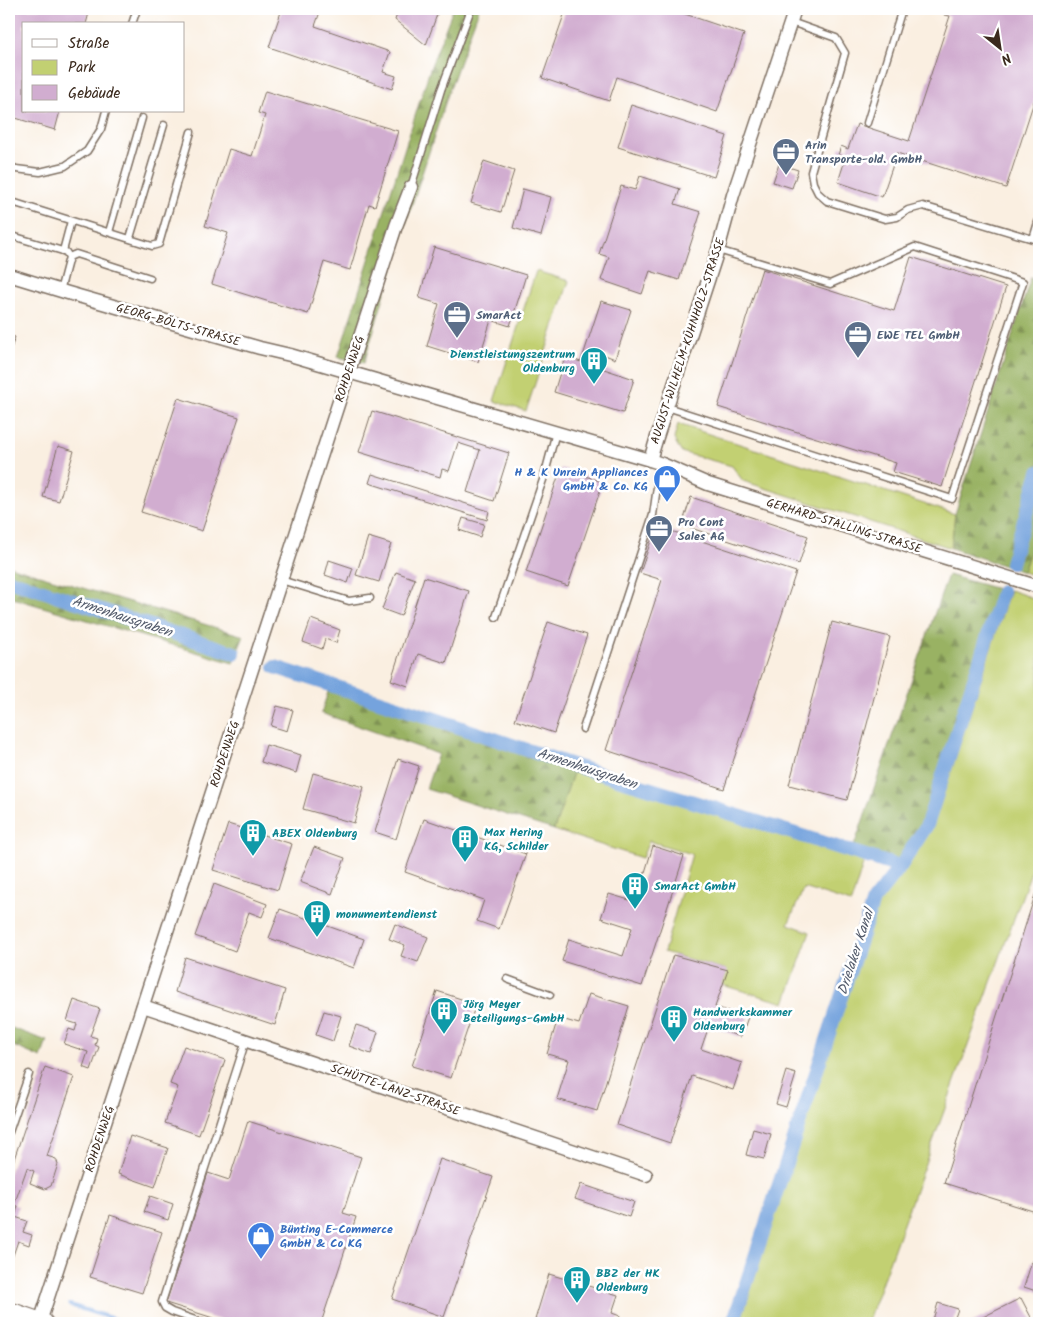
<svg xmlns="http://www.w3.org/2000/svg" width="1048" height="1332" viewBox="0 0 1048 1332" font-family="Kalam,sans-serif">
	<defs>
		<pattern id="forest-firs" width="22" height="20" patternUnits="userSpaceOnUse" patternTransform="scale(1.25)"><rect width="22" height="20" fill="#99b264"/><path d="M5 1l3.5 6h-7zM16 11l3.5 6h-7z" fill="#7e9152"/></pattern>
	</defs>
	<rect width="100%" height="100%" fill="#fff"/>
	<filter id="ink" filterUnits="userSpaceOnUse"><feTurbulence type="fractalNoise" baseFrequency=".02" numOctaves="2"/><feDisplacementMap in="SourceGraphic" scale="10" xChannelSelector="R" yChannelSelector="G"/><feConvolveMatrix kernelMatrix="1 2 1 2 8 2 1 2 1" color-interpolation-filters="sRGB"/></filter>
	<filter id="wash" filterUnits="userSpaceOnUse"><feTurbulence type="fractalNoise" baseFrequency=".0096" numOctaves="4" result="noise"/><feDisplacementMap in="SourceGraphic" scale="20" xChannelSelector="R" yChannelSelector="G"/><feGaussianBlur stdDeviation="1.12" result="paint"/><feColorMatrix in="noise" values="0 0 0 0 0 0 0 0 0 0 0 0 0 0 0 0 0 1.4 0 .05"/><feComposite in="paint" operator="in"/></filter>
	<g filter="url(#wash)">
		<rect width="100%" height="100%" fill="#faefe1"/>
		<g fill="#c2d072" stroke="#7e7d48">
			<polygon points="536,271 569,281 526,411 494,401"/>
			<polygon points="678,424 955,514 951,548 743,481 732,466 681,452 674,439"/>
			<polygon points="1039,525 1039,577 1023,572"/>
			<polygon points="1010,590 1039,600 1039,862 1035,861 867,1323 740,1323 877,904 934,824"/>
			<polygon points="574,770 865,858 851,903 804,888 788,924 810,932 785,1003 722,985 727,970 664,952 692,854 649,841 642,858 554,830"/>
		</g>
		<g fill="url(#forest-firs)" stroke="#6a6e41">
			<polygon points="453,9 479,9 449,91 406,223 364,363 338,357 431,66"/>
			<polygon points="1031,277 1039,280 1039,525 1023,572 951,548 955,514"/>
			<polygon points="9,566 244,636 233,663 9,597"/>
			<polygon points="948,575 998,589 923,824 897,862 853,849"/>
			<polygon points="329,689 574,770 554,830 426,789 438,754 321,713"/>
			<polygon points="9,1027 47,1041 41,1058 9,1044"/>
		</g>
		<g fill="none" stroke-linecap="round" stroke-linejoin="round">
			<polyline stroke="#74a3dd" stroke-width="4" points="70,1305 126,1323"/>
			<g stroke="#74a3dd" stroke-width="14">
				<polyline points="1011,563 1039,472"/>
				<polyline points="9,580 234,653"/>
				<polyline points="275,667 441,721 575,766 707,806 900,867"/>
				<polyline points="733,1323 873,901 900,867 927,825 1002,592"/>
			</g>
		</g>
		<g id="blocks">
			<g fill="#d1add0">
				<polygon points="9,9 90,9 86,24 24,24 24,111 60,111 55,130 9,116"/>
				<polygon points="282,9 321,9 315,26 390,52 383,72 396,76 392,89 269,47"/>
				<polygon points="399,9 439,9 426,45 395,20"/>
				<polygon points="566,9 670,9 744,34 717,112 617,77 609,101 542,78"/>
				<polygon points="946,9 1039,9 1039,86 1006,188 897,153 882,197 838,182 846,157 838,155 841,146 848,149 857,124 909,141 950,16 944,15"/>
				<polygon points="265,91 398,131 375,206 369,204 350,270 324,262 308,314 212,284 228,233 205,226 229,149 252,156 265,115 258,113"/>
				<polygon points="631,105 727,136 714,177 618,147"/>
				<polygon points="484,161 514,171 501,212 471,203"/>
				<polygon points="779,164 798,170 792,188 773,182"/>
				<polygon points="640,176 680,189 675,204 701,212 679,280 650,271 642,294 601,280 609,257 599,254 621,186 635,190"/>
				<polygon points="523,189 551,197 541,236 513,228"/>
				<polygon points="434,247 526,275 510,326 491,320 478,362 427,346 439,304 419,298"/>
				<polygon points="911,257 1006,287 942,487 893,472 896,463 718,407 762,269 894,311"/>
				<polygon points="601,301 631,310 615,359 605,355 601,368 634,379 623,413 554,392 565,357 581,362"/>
				<polygon points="9,335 15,337 9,355"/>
				<polygon points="178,398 239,417 202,531 141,512"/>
				<polygon points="372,411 509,453 494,501 467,492 480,450 458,443 449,471 442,469 440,477 359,452"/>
				<polygon points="58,446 74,451 59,501 43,497"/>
				<polygon points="561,468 603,482 568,586 526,572"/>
				<polygon points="372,474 489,511 487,520 369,483"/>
				<polygon points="691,497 808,536 799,564 682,525"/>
				<polygon points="463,518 484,524 480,537 459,530"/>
				<polygon points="656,526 796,572 724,789 606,750 662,580 640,573"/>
				<polygon points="368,537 391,544 379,582 356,575"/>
				<polygon points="329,560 353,568 348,583 325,575"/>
				<polygon points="396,572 415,579 401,616 382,609"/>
				<polygon points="424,577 469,591 446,663 418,654 408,686 391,680"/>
				<polygon points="311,619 340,630 336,643 325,639 322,649 303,642"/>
				<polygon points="548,622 587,635 554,733 515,720"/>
				<polygon points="832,622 890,637 847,800 789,785"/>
				<polygon points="277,706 293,710 287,731 271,726"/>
				<polygon points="266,745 301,755 296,773 261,762"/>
				<polygon points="398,759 419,766 396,839 375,832"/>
				<polygon points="313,773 364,787 354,823 303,809"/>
				<polygon points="424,819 526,854 499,929 477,921 484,900 405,872"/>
				<polygon points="228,824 292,844 278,890 213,870"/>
				<polygon points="653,846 684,856 642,986 562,961 569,939 623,956 632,928 601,918 609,894 636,902"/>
				<polygon points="314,847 345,858 332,894 300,882"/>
				<polygon points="214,884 267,904 262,917 249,912 235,951 195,936"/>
				<polygon points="1036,892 1039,893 1039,1213 944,1183"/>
				<polygon points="280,909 364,939 354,968 269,938"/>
				<polygon points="395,924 428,937 418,962 401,956 405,945 389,939"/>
				<polygon points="673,955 728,970 715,1007 748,1017 741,1037 709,1026 701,1049 742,1063 733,1090 692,1076 670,1143 617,1125"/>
				<polygon points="185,957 285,990 275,1025 175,992"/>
				<polygon points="437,991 476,1004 451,1078 412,1066"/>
				<polygon points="589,994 629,1006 597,1111 557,1099 569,1060 547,1054 558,1018 579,1024"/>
				<polygon points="74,1000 100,1009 90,1036 97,1038 95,1045 99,1047 91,1070 83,1067 88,1052 64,1044 69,1029 75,1031 77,1024 67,1021"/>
				<polygon points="324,1011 341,1016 333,1041 316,1035"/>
				<polygon points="356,1025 378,1032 371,1054 349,1046"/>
				<polygon points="184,1046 225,1060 199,1135 165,1123 178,1087 170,1084"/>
				<polygon points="45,1067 74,1077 47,1156 56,1159 58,1164 51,1186 45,1189 30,1183 34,1171 27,1168 14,1205 18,1206 15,1217 27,1221 23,1232 32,1235 29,1245 18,1241 9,1267 9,1174"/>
				<polygon points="786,1071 796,1074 786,1107 776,1104"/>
				<polygon points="248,1121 361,1157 343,1213 356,1217 321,1323 229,1323 166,1303 208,1173 229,1180"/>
				<polygon points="753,1129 771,1134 764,1159 746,1155"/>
				<polygon points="130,1136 168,1148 155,1187 118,1174"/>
				<polygon points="440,1159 493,1177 444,1317 392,1299"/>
				<polygon points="581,1184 634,1202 629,1217 575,1199"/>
				<polygon points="150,1196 173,1204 168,1220 144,1212"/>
				<polygon points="110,1215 162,1232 142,1293 90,1277"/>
				<polygon points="1032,1261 1039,1263 1039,1292 1024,1287"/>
				<polygon points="549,1274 618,1295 612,1313 620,1316 617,1323 534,1323"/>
				<polygon points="1021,1298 1034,1323 971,1323"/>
				<polygon points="938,1303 958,1309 953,1323 932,1323"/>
			</g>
		</g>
	</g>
	<g filter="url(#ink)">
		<use href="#blocks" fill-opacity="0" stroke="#7e6f62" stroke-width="1"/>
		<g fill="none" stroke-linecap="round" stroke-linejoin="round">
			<defs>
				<g id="lane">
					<polyline points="791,22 836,38 845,53 811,172 813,183 818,193 827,201 885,219 897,217 908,210 923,206 1033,239 1039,219"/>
					<polyline points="132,24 137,9"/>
					<polyline points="867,123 902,9"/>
					<polyline points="9,166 16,169 40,172 65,166 87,151 101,129 106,111"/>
					<polyline points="411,187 441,90 471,9"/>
					<polyline points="9,201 152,246 159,244 191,132"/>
					<polyline points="109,232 142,118"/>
					<polyline points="9,235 66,252 69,257 60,291"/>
					<polyline points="130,238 164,125"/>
					<polyline points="63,251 71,221"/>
					<polyline points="69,257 76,254 150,278"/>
					<polyline points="667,407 952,499 1023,282 915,247 830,284 718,250"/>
					<polyline points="281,580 349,601 370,598"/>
					<polyline points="496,617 544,477 556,432"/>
					<polyline points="583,729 653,515 658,480 662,464"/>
					<polyline points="507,979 550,995"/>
					<polyline points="9,1132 29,1074"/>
					<polyline points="204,1323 172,1312 165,1308 162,1302 246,1040"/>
				</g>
				<g id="street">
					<polyline points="9,275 68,293 260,348 290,355 650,460 662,464 708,484 1039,587"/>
					<polyline points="650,460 657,437 718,250 733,195 795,9"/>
					<polyline points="143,1006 646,1175"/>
					<polyline points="40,1322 396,226 411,187"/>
				</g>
				<polyline id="secondary" points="9,1311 44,1323"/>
			</defs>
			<use href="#lane" stroke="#7e6f62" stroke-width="9"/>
			<use href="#street" stroke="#7e6f62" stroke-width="15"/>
			<use href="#secondary" stroke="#7e6f62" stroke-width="20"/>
			<use href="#lane" stroke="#fff" stroke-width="6"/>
			<use href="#street" stroke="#fff" stroke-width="12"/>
			<use href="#secondary" stroke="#fff" stroke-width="18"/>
		</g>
	</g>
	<defs>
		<symbol id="office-pin" viewBox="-11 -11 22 30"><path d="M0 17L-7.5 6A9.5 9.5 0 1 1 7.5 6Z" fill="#5c6f8a" stroke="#fff"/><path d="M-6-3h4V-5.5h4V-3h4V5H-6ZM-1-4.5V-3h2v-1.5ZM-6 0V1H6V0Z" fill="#fff"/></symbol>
		<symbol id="building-pin" viewBox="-11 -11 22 30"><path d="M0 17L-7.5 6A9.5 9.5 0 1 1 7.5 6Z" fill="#0f9aa8" stroke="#fff"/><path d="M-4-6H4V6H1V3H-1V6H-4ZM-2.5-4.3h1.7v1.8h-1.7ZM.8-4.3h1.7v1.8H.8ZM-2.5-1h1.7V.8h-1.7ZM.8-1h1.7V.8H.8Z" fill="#fff"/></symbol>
		<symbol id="shop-pin" viewBox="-11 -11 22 30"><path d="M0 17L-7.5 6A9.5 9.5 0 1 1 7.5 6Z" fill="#3f7fe0" stroke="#fff"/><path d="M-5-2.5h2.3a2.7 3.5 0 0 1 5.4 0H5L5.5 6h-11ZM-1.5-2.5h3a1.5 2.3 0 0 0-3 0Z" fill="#fff"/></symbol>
	</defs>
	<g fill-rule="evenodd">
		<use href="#office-pin" x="770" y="136" width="32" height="43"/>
		<use href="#office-pin" x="441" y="299" width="32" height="43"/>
		<use href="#office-pin" x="842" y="319" width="32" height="43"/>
		<use href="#building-pin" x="578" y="345" width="32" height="43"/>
		<use href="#shop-pin" x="651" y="463" width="32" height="43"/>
		<use href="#office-pin" x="643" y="513" width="32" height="43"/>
		<use href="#building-pin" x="237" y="817" width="32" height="43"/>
		<use href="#building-pin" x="449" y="823" width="32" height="43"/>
		<use href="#building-pin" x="619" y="870" width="32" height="43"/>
		<use href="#building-pin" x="301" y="898" width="32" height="43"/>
		<use href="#building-pin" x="428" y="995" width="32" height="43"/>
		<use href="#building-pin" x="658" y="1003" width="32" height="43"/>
		<use href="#shop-pin" x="245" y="1220" width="32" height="43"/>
		<use href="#building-pin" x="561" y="1264" width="32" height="43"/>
	</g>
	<g text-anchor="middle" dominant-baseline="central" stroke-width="5" stroke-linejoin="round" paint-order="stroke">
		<g font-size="12" font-weight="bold" fill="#4e5e75" stroke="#fff" text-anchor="start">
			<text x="805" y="145">Arin<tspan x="805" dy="14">Transporte-old. GmbH</tspan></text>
			<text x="476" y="315">SmarAct</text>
			<text x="877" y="335">EWE TEL GmbH</text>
			<text x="678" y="522">Pro Cont<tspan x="678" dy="14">Sales AG</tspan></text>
		</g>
		<g font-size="12" fill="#3b2a1e" stroke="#fff">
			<text transform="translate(178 325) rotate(16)">GEORG-BÖLTS-STRASSE</text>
			<text transform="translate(688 341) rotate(-72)">AUGUST-WILHELM-KÜHNHOLZ-STRASSE</text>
			<text transform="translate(350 369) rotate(-72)">ROHDENWEG</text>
			<text transform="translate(844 526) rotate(17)">GERHARD-STALLING-STRASSE</text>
			<text transform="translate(225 754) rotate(-72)">ROHDENWEG</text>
			<text transform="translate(395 1090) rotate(19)">SCHÜTTE-LANZ-STRASSE</text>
			<text transform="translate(100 1139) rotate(-72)">ROHDENWEG</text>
		</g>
		<g font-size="12" font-weight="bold" fill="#0d838f" stroke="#fff" text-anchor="start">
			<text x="575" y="354" text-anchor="end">Dienstleistungszentrum<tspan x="575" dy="14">Oldenburg</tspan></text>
			<text x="484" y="832">Max Hering<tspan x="484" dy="14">KG, Schilder</tspan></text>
			<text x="272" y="833">ABEX Oldenburg</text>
			<text x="654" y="886">SmarAct GmbH</text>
			<text x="336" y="914">monumentendienst</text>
			<text x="463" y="1004">Jörg Meyer<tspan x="463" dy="14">Beteiligungs-GmbH</tspan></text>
			<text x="693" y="1012">Handwerkskammer<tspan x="693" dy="14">Oldenburg</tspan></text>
			<text x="596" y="1273">BBZ der HK<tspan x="596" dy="14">Oldenburg</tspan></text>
		</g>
		<g font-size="12" font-weight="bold" fill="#366cbe" stroke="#fff" text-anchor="end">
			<text x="648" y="472">H &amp; K Unrein Appliances<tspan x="648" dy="14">GmbH &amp; Co. KG</tspan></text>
			<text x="280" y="1229" text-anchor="start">Bünting E-Commerce<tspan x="280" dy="14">GmbH &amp; Co KG</tspan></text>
		</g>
		<g font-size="14" font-style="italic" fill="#525a6a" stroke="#fff">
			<text transform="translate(122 617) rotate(18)">Armenhausgraben</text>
			<text transform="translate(587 769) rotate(18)">Armenhausgraben</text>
			<text transform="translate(856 952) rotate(-72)">Drielaker Kanal</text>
		</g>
	</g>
	<rect width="1048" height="1332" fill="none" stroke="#fff" stroke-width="30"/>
	<rect x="22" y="22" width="162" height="90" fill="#ffffff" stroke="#b1aaa5"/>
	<rect x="32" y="39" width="25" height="8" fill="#ffffff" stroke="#b1aaa5"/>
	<text x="68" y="48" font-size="15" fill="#3b2a1e">Straße</text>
	<rect x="32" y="60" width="25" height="15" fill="#c2d072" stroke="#b1aaa5"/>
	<text x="68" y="72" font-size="15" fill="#3b2a1e">Park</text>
	<rect x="32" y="85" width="25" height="15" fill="#d1add0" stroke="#b1aaa5"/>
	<text x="68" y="98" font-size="15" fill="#3b2a1e">Gebäude</text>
	<g transform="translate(1000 48) rotate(150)" stroke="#ffffff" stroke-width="4" paint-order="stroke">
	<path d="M0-4L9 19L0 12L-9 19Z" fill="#3b2a1e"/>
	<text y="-8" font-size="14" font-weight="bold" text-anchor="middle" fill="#3b2a1e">N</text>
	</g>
</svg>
